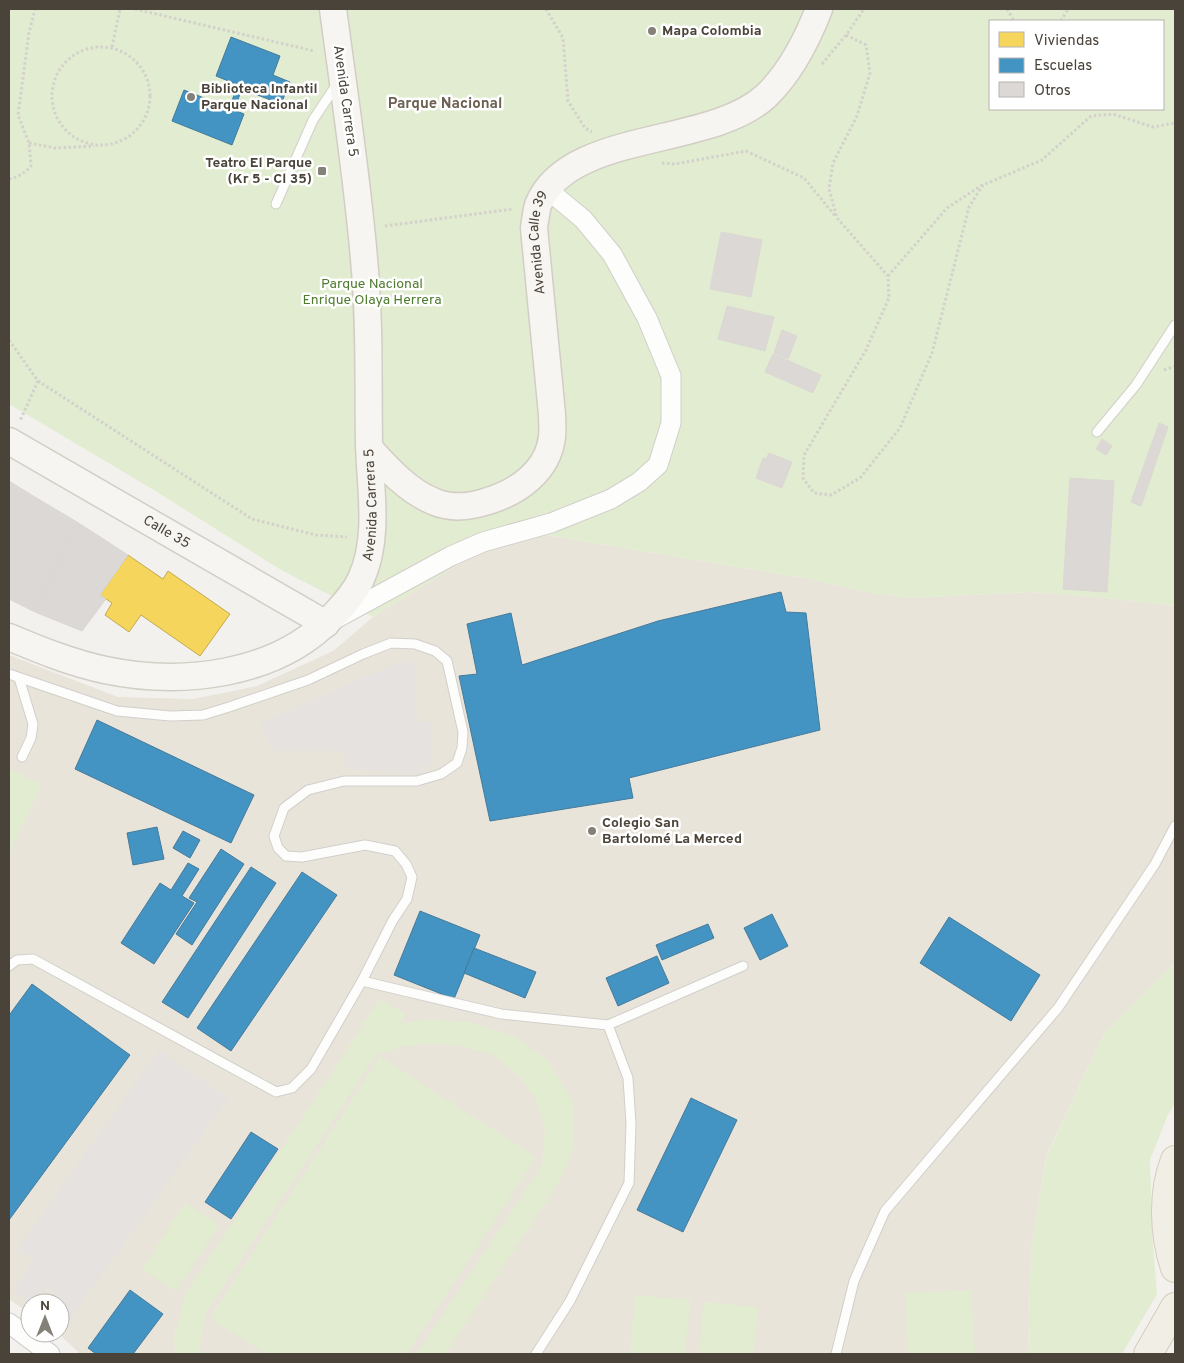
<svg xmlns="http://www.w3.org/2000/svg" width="1184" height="1363" viewBox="0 0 1184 1363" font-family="Overpass,sans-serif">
	<rect width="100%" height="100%" fill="#f3f1ee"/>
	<polygon fill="#e9e4da" points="527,532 804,578 872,593 911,598 1031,592 1106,598 1175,606 1175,963 1104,1034 1046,1156 1031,1250 1028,1354 80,1354 58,1333 60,1333 60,1303 30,1303 30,1314 9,1299 9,655 118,697 193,699 257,686 333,651 373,617 464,561"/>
	<g fill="#e2ecd0" fill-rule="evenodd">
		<path d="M 9,9 L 1175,9 L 1175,606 L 1106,598 L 1031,592 L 911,598 L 871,593 L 804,578 L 527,532 L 464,561 L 373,617 L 281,570 L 149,487 L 9,404 ZM 990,21 L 1163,21 L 1163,109 L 990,109 Z"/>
		<polygon points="9,769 42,785 9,853"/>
		<polygon points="1175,963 1175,1103 1167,1117 1150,1160 1152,1233 1157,1294 1122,1354 1028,1354 1031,1250 1046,1157 1104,1034"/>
		<polygon points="380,999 405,1014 400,1024 427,1019 468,1022 510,1034 548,1060 573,1102 574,1145 560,1181 445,1354 417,1354 542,1165 545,1131 536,1099 517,1074 492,1054 459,1045 429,1044 401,1047 375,1056 206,1313 200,1344 201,1354 175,1354 174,1335 186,1294"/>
		<polygon points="380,1057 536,1157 407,1354 266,1354 210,1318"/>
		<polygon points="185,1203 219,1225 176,1291 142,1269"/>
		<polygon points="971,1290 975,1354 908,1354 905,1293"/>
		<polygon points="635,1295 690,1300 685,1354 630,1354"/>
		<polygon points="704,1302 758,1307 754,1354 699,1354"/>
	</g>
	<g fill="#e5e2df">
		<polygon points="408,662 415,665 417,721 431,722 432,766 422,766 422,774 346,769 345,751 274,751 261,723 394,664"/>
		<polygon points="159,1050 228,1098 63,1328 60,1325 60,1303 46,1303 54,1291 46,1286 33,1303 31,1303 13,1290 33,1261 17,1250"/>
	</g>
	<polygon fill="#f6d55c" stroke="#c2a952" points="128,555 163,579 168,571 230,614 200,656 141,615 129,632 105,615 112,603 100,595"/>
	<g fill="#4393c3" stroke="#457b9a">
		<polygon points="231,37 280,56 273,75 290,82 281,104 242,89 234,110 244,114 232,145 172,121 184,90 229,108 238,85 216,76"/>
		<polygon points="781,592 786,612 806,613 820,730 629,778 633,798 490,821 459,676 477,674 467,624 511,613 522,665 658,621"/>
		<polygon points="97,720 254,795 231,843 75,769"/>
		<polygon points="157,827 164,859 133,865 127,833"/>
		<polygon points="183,831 200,840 190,858 173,848"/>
		<polygon points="221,849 244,864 192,945 176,934 197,902 189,898"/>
		<polygon points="188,863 199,869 182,896 194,903 154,964 121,943 160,883 171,890"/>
		<polygon points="251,867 276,883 188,1018 162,1002"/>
		<polygon points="302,872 337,895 231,1051 197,1028"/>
		<polygon points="420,911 480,935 454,999 394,975"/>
		<polygon points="772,914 788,946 760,960 744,928"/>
		<polygon points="949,917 1040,975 1011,1021 920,963"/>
		<polygon points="708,924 714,938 662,960 656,945"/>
		<polygon points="474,948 536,972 525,998 464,973"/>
		<polygon points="657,956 669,983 618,1006 606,978"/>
		<polygon points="32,984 130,1055 9,1220 9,1013 10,1014"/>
		<polygon points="691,1098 737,1120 683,1232 637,1210"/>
		<polygon points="251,1132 278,1149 231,1219 205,1202"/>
		<polygon points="130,1290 163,1314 133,1354 96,1354 88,1348"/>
	</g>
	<g fill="#dbd8d5" stroke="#dbd8d4">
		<polygon points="721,232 762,240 751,297 710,289"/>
		<polygon points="727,306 774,317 765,351 718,339"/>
		<polygon points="782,330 797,336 788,359 774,353"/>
		<polygon points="773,354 821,375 813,393 765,372"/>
		<polygon points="1159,423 1168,427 1141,506 1131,502"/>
		<polygon points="1102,439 1112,446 1106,455 1096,449"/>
		<polygon points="769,453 792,462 782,488 756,478 763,458 766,459"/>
		<polygon points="1070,478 1114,481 1107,592 1063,589"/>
		<polygon points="9,481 30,494 9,528"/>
		<polygon points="30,494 77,522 35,612 9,599 9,528"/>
		<polygon points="77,522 128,555 100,595 106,599 82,631 35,612"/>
	</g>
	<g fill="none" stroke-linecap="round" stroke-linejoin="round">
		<defs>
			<g id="lane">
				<polyline points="276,204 313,120 337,84"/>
				<polyline points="1097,432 1136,385 1175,325"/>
				<polyline points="9,674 117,711 170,716 203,715 229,707 308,680 363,654 391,643 415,644 435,651 447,661 463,732 462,748 457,763 441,774 417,781 344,781 308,790 284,808 274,836 278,848 286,856 302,857 365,845 395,851 406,864 412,877 407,899 393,920 362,981 311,1069 292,1088 276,1092 33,959 17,960 9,966"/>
				<polyline points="19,678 33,724 31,738 22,757"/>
				<polyline points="362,981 501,1014 608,1025 628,1078 631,1124 629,1183 570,1301 536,1354"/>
				<polyline points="608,1025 743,966"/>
				<polyline points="836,1354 854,1281 885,1211 1058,1008 1155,864 1175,826"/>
			</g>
			<g id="street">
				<polyline points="337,618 451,556 483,542 551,523 611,499 639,482 658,465 671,423 671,376 647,318 612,254 583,219 548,190"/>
				<polyline points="9,1323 50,1354"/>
			</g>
			<g id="secondary">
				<path id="s1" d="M 9,441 L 326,624"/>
				<path id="s2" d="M 370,449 C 388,469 409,492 435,502 C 452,509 470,507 488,501 C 518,492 548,471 552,437 C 553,429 552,421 552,414 L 534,228 C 535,221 536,212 538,205 C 568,130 710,148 766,96 C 791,72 807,40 819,9"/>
				<path id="s3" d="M 9,637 C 40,650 72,663 105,670 C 181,686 276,676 332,617 C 343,606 354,594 361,579 C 380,537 370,488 369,444 C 368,383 370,321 364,259 C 357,176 344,92 333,9"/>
			</g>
			<g id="primary">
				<path d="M 1175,1160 C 1162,1193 1164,1235 1175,1268"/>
				<polyline points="1148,1354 1175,1307"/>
			</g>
		</defs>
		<use href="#lane" stroke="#d1cfcb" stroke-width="11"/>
		<use href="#street" stroke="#d1cfcb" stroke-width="21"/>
		<use href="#secondary" stroke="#d2cec5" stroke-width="29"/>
		<use href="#primary" stroke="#d5ccbc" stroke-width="30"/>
		<g stroke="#d3d1cc" stroke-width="3" stroke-dasharray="2.5 2.5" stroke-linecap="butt">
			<polyline points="135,9 314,51"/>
			<polyline points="546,9 563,38 568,101 585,128 592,132"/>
			<polyline points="1007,9 1014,21"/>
			<polyline points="1061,21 1068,9"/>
			<polyline points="846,35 866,45 870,73 857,116 833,163 829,189 837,218 888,276 889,298 866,350 804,455 803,478 814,493 831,495 860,478 900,428 932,353 969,207 983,185 1042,160 1091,116 1113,114 1153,127 1175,123"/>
			<polyline points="112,47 120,9"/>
			<circle cx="101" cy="96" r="49"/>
			<polyline points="822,64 846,35 864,9"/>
			<polyline points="29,143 55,148 94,146"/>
			<polyline points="662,163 675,164 746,151 804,178 836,217"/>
			<path d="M 9,179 C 18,177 25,173 31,166 L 29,143 L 18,115 L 29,33 L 35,9"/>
			<polyline points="385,226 513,209"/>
			<polyline points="888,276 947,208 982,185"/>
			<polyline points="9,340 38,381 20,421"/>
			<polyline points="1164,370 1175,366"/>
			<polyline points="38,381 252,519 316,535 347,537"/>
		</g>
		<use href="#lane" stroke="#fdfdfc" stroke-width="9"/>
		<use href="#street" stroke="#fdfdfc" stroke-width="19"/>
		<use href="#secondary" stroke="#f7f5f1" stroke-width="26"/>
		<use href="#primary" stroke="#f1eee6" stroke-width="28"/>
	</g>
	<g fill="#858078" stroke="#fff" stroke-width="2">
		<circle cx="652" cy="31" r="5"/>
		<circle cx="191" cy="97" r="5"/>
		<rect x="317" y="166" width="10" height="10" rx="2.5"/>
		<circle cx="592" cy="831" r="5"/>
	</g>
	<g text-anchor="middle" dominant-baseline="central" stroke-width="5" stroke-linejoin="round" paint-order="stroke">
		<g font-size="14" font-weight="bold" fill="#4a4339" stroke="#fff" text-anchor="start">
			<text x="662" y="31">Mapa Colombia</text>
			<text x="201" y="89">Biblioteca Infantil<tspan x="201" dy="16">Parque Nacional</tspan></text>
			<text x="312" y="163" text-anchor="end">Teatro El Parque<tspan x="312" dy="16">(Kr 5 - Cl 35)</tspan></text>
			<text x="602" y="823">Colegio San<tspan x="602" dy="16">Bartolomé La Merced</tspan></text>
		</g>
		<g font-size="14" fill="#4a4339" stroke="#fff">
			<text transform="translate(345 101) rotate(82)">Avenida Carrera 5</text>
			<text stroke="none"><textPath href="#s2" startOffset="430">Avenida Calle 39</textPath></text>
			<text stroke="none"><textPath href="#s3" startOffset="468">Avenida Carrera 5</textPath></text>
			<text stroke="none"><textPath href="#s1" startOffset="182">Calle 35</textPath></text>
		</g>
		<g font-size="14" fill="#4e7b2d" stroke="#fff">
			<text x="372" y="284">Parque Nacional<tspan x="372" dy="16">Enrique Olaya Herrera</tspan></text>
		</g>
		<g font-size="15" font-weight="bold" fill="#6c6051" stroke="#fff">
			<text x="445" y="104">Parque Nacional</text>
		</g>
	</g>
	<rect width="1184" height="1363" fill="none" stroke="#4a4339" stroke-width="20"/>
	<rect x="989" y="20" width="175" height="90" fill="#ffffff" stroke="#b7b4b0"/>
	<rect x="999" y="32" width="25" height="15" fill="#f6d55c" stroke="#b7b4b0"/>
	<text x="1034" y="45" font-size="15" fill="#4a4339">Viviendas</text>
	<rect x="999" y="58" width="25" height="15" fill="#4393c3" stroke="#b7b4b0"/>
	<text x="1034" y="70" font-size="15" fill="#4a4339">Escuelas</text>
	<rect x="999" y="82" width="25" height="15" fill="#dbd8d5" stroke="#b7b4b0"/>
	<text x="1034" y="95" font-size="15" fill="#4a4339">Otros</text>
	<g transform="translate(45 1318)"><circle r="24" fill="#ffffff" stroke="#b7b4b0"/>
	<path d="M0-4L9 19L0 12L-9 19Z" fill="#858078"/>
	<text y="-8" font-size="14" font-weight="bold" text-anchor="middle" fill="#4a4339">N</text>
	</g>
</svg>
